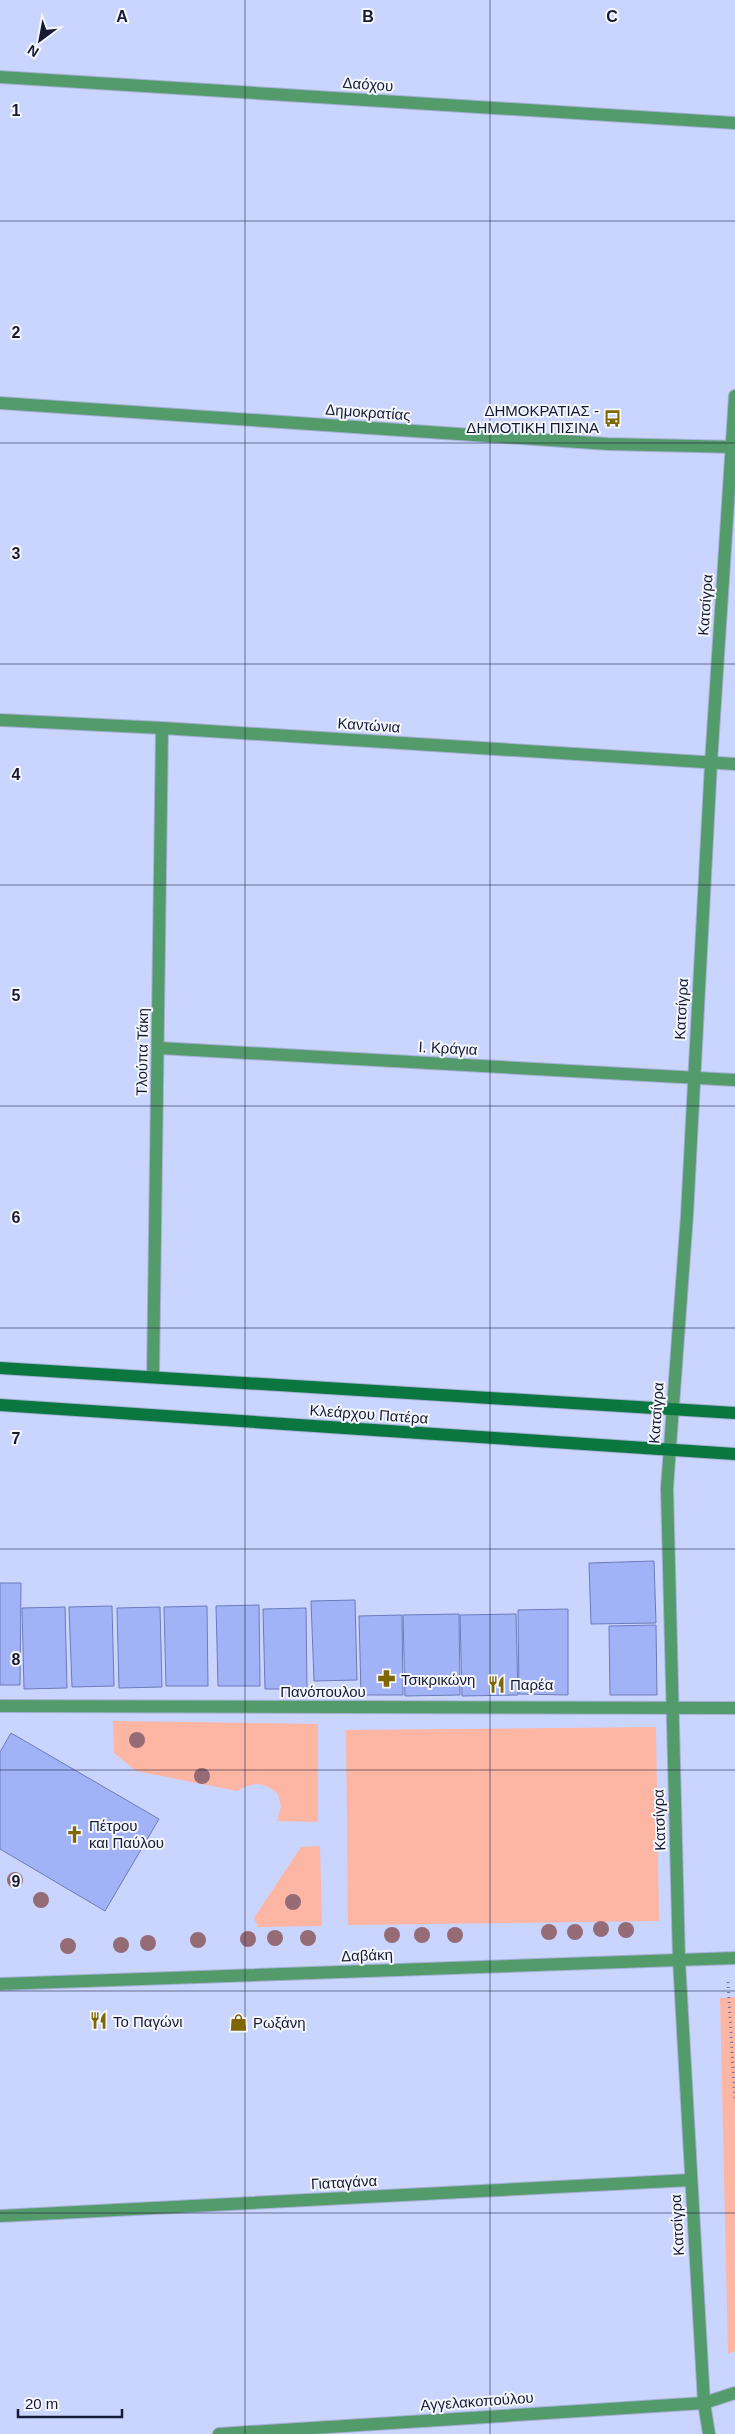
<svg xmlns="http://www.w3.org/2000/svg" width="735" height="2434" viewBox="0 0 735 2434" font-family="Helvetica,sans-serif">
	<rect width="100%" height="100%" fill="#cad5ff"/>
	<g fill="#fdb5a4">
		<path d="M 113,1721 L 318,1724 L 318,1822 L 277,1821 L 281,1807 L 278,1794 C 264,1782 254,1781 237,1791 L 136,1771 L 114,1753 Z"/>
		<polygon points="656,1727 659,1921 348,1925 346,1730"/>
		<polygon points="320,1846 322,1926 258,1927 254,1918 301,1847"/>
		<polygon points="735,1997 735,2351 728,2354 720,1998"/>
	</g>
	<g fill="#a1b2f7" stroke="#6d7bbb">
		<polygon points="654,1561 656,1623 591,1624 589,1563"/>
		<polygon points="0,1583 21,1583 20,1685 0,1685"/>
		<polygon points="355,1600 357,1680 314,1681 311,1601"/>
		<polygon points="259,1605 260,1686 218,1686 216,1606"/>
		<polygon points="112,1606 114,1686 72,1687 69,1607"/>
		<polygon points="207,1606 208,1686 166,1686 164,1607"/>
		<polygon points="65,1607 67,1688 24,1689 22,1608"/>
		<polygon points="160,1607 162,1687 119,1688 117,1608"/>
		<polygon points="306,1608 307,1689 265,1689 263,1609"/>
		<polygon points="568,1609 568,1695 519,1694 518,1610"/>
		<polygon points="459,1614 460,1695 405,1696 403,1615"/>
		<polygon points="516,1614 518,1695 462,1696 460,1615"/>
		<polygon points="402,1615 403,1695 361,1695 359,1616"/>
		<polygon points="656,1625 657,1695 610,1695 609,1626"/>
		<polygon points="11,1733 159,1819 105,1911 0,1849 0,1752"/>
	</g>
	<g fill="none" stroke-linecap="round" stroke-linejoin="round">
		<defs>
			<g id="street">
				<polyline points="0,77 735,123"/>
				<polyline points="0,403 608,444 735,447"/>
				<polyline points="0,720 162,728 735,764"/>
				<polyline points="159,1048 735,1080"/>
				<polyline points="153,1376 162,728"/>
				<polyline points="0,1706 735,1708"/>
				<polyline points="0,1984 735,1958"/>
				<polyline points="0,2216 691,2180"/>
				<polyline points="219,2434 704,2403 735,2393"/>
				<polyline points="709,2434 704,2403 679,1960 667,1488 687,1215 711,763 735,396"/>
			</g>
			<g id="secondary">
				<polyline points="0,1368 735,1413"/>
				<polyline points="0,1405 735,1454"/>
			</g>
		</defs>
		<use href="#street" stroke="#a6b0d7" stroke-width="14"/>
		<use href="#secondary" stroke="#a6b0d7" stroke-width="14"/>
		<polyline stroke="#6c7496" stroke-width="3" stroke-dasharray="1 4" stroke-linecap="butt" points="728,1982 735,2102"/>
		<use href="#street" stroke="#539b6b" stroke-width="12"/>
		<use href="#secondary" stroke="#0b7740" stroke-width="12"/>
	</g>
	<g fill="#956c75">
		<circle cx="137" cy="1740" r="8"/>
		<circle cx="202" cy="1776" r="8"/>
		<circle cx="15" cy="1880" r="8"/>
		<circle cx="41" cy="1900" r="8"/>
		<circle cx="293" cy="1902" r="8"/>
		<circle cx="601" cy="1929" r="8"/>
		<circle cx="626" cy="1930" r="8"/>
		<circle cx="549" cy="1932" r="8"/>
		<circle cx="575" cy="1932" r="8"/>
		<circle cx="392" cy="1935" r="8"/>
		<circle cx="422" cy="1935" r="8"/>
		<circle cx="455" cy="1935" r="8"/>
		<circle cx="275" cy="1938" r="8"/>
		<circle cx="308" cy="1938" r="8"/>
		<circle cx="248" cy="1939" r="8"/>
		<circle cx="198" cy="1940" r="8"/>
		<circle cx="148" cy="1943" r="8"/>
		<circle cx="121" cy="1945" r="8"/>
		<circle cx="68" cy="1946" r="8"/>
	</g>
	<path fill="none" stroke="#161b35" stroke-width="1" stroke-opacity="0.55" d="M 245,0 L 245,2434M 490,0 L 490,2434M 0,221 L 735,221M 0,443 L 735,443M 0,664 L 735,664M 0,885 L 735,885M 0,1106 L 735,1106M 0,1328 L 735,1328M 0,1549 L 735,1549M 0,1770 L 735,1770M 0,1991 L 735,1991M 0,2213 L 735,2213"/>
	<defs>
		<symbol id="bus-bare" viewBox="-9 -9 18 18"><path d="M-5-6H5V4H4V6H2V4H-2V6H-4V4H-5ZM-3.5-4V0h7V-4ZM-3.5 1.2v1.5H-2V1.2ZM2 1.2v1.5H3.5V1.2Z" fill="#7f6700" stroke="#f5f7ff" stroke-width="2.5" paint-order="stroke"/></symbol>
		<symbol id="pharmacy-bare" viewBox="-9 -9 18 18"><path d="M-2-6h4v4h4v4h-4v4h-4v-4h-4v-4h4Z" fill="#7f6700" stroke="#f5f7ff" stroke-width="2.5" paint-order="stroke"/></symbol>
		<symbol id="restaurant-bare" viewBox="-9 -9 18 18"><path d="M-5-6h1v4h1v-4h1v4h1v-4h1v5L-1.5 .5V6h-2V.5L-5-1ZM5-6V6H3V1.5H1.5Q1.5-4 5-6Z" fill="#7f6700" stroke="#f5f7ff" stroke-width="2.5" paint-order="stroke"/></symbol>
		<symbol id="church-bare" viewBox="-9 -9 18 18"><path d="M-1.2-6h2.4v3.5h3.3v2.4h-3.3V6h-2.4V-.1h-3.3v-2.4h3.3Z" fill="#7f6700" stroke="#f5f7ff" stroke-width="2.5" paint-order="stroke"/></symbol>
		<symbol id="shop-bare" viewBox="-9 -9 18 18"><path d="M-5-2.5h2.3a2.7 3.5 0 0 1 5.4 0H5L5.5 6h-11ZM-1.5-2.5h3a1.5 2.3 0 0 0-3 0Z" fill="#7f6700" stroke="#f5f7ff" stroke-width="2.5" paint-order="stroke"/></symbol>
	</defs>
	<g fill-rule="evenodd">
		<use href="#bus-bare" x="600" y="406" width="25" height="25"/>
		<use href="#pharmacy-bare" x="374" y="1666" width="25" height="25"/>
		<use href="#restaurant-bare" x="484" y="1672" width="25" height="25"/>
		<use href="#church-bare" x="62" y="1822" width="25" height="25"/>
		<use href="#restaurant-bare" x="86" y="2008" width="25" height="25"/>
		<use href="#shop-bare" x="226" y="2010" width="25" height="25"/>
	</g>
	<g text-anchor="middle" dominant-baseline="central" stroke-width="4" stroke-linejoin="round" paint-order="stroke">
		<g font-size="15" fill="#161b35" stroke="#f5f7ff">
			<text transform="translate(368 84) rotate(4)">Δαόχου</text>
			<text transform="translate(368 412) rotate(4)">Δημοκρατίας</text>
			<text transform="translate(705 605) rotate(-86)">Κατσίγρα</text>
			<text transform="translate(369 725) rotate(4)">Καντώνια</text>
			<text transform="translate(681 1009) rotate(-87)">Κατσίγρα</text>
			<text transform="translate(448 1048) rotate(3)">Ι. Κράγια</text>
			<text transform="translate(142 1052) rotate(-89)">Τλούπα Τάκη</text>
			<text transform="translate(656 1413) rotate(-86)">Κατσίγρα</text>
			<text transform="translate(369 1414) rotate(4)">Κλεάρχου Πατέρα</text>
			<text x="323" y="1691">Πανόπουλου</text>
			<text transform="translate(659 1820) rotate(-92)">Κατσίγρα</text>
			<text transform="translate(367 1955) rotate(-2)">Δαβάκη</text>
			<text transform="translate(344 2182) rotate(-3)">Γιαταγάνα</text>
			<text transform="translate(677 2225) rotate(-93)">Κατσίγρα</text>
			<text transform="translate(477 2401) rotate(-4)">Αγγελακοπούλου</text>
		</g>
		<g font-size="15" fill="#161b35" stroke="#f5f7ff" text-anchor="start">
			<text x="599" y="410" text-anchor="end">ΔΗΜΟΚΡΑΤΙΑΣ -<tspan x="599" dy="17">ΔΗΜΟΤΙΚΗ ΠΙΣΙΝΑ</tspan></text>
			<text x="401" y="1679">Τσικρικώνη</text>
			<text x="510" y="1684">Παρέα</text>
			<text x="89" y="1825">Πέτρου<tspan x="89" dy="17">και Παύλου</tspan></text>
			<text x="113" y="2021">Το Παγώνι</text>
			<text x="253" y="2022">Ρωξάνη</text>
		</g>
	</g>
	<g font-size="16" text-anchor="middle" font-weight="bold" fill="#161b35" stroke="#f5f7ff" stroke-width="4" stroke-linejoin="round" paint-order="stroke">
		<text x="122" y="22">A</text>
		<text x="368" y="22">B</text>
		<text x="612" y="22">C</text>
		<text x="16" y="116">1</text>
		<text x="16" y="338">2</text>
		<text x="16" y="559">3</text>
		<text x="16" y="780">4</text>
		<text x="16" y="1001">5</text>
		<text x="16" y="1223">6</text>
		<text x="16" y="1444">7</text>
		<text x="16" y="1665">8</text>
		<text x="16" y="1887">9</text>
	</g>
	<g transform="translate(40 40) rotate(212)" stroke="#f5f7ff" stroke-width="4" paint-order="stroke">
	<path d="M0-4L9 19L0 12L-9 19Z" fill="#161b35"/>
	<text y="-8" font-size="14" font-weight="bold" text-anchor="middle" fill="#161b35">N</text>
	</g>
	<path d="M18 2409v8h104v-8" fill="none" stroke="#161b35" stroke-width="2.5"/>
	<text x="25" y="2409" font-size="15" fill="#161b35" stroke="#f5f7ff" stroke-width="4" paint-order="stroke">20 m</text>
</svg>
